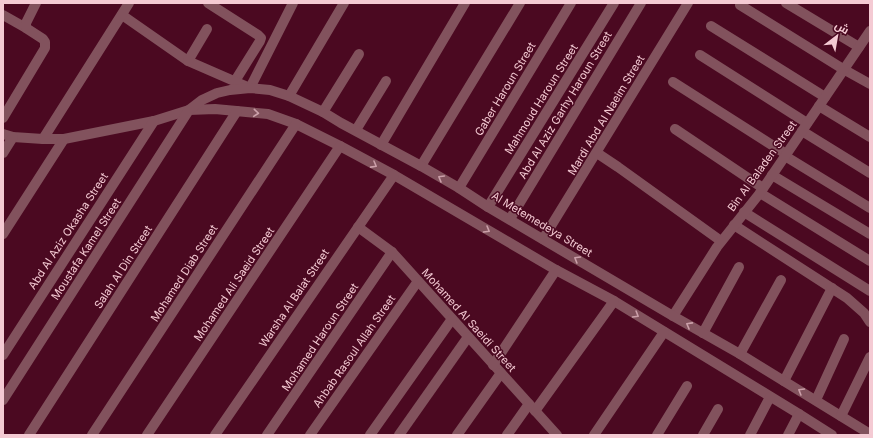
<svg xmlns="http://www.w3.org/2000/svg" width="873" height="438" viewBox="0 0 873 438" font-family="Inter,Cairo,sans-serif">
	<rect width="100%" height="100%" fill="#4b0921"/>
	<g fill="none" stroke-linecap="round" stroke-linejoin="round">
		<g stroke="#82525d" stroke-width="10">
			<polyline points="208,3 258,35 261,38 260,41 235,81"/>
			<polyline points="786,3 859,47"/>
			<polyline points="740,5 843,69 870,84"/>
			<polyline points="3,15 26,28"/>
			<polyline points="122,15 188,61 250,88 293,3"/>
			<polyline points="711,26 825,97"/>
			<polyline points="700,55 807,123"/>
			<polyline points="188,61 207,29"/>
			<polyline points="673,82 786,154"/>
			<polyline points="289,96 344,3"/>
			<polyline points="819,106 870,137"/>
			<polyline points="323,112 359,54"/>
			<polyline points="3,118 45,48 45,42 43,39 26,28 26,23 36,3"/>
			<polyline points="675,129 763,188"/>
			<polyline points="356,130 386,81"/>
			<polyline points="802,131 870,173"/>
			<polyline points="3,134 13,137 43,139 64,139 154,121 189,110 215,109 268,114 296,124 340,146 394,175 556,270 614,301 799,414 832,435"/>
			<polyline points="43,139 129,3"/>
			<polyline points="381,145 465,3"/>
			<polyline points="3,153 13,137"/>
			<polyline points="597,153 618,167 721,241"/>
			<polyline points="785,156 870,208"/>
			<polyline points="421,166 520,3"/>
			<polyline points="772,175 870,234"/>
			<polyline points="459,188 571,3"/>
			<polyline points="760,193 870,261"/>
			<polyline points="488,207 614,3"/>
			<polyline points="744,212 870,291"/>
			<polyline points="510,219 641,3"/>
			<polyline points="734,225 847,298 864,313 870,322"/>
			<polyline points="358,227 392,252 557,435"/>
			<polyline points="3,234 64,139"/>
			<polyline points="543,239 688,3"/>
			<polyline points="673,316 717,247 760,193 870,31"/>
			<polyline points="703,333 739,267"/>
			<polyline points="740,354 781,280"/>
			<polyline points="3,355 154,121"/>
			<polyline points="493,365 556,270"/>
			<polyline points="784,381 832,288"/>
			<polyline points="3,400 189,110 202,100 217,93 230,90 250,88 270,90 289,96 323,112 341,123 421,166 459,188 488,207 673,316 740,354 870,434"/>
			<polyline points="816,400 844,339"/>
			<polyline points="535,411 614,301"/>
			<polyline points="841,416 870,357"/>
			<polyline points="29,435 237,111"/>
			<polyline points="92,435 296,124"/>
			<polyline points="147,435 340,146"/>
			<polyline points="215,435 394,175"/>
			<polyline points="267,435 392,252"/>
			<polyline points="310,435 418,281"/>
			<polyline points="370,435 452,319"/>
			<polyline points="399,435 468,337"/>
			<polyline points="457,435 501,373"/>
			<polyline points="507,435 529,404"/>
			<polyline points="594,435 664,332"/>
			<polyline points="657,435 687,386"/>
			<polyline points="703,435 718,409"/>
			<polyline points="750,435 770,397"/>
			<polyline points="788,435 799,414"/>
		</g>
	</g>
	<defs><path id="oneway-chevron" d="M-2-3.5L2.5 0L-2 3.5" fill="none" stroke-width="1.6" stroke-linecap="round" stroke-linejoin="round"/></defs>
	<g stroke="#cca0aa">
		<use href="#oneway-chevron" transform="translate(256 113) rotate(5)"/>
		<use href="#oneway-chevron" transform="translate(374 165) rotate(29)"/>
		<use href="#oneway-chevron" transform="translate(441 178) rotate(-150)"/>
		<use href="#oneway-chevron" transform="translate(487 230) rotate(30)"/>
		<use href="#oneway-chevron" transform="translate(577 259) rotate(-149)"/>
		<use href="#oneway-chevron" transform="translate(636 315) rotate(31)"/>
		<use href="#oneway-chevron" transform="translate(689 325) rotate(-151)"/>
		<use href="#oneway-chevron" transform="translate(801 391) rotate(-149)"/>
	</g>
	<g text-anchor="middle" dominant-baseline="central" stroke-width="3" stroke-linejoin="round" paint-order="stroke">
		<g font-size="11" fill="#f4cad3" stroke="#4b0921">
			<text transform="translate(505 89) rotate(-59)">Gaber Haroun Street</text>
			<text transform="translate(541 99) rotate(-58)">Mahmoud Haroun Street</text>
			<text transform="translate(565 105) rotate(-59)">Abd Al Aziz Garhy Haroun Street</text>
			<text transform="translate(606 115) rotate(-59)">Mardi Abd Al Naeim Street</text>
			<text transform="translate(762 166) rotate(-54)">Bin Al Baladen Street</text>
			<text transform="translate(542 224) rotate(31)">Al Metemedeya Street</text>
			<text transform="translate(68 231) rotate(-57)">Abd Al Aziz Okasha Street</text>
			<text transform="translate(86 249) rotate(-57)">Moustafa Kamel Street</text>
			<text transform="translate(123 267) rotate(-57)">Salah Al Din Street</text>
			<text transform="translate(184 273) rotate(-57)">Mohamed Diab Street</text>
			<text transform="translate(234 284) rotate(-56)">Mohamed Ali Saeid Street</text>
			<text transform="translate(294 298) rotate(-56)">Warsha Al Balat Street</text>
			<text transform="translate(469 320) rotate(48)">Mohamed Al Saeidi Street</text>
			<text transform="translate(320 337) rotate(-56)">Mohamed Haroun Street</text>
			<text transform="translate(354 351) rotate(-55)">Ahbab Rasoul Allah Street</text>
		</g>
	</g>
	<rect width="873" height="438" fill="none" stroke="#f4cad3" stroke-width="8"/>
	<g transform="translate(837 36) rotate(31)" stroke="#4b0921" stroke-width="3" paint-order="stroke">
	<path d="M0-3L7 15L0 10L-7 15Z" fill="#f4cad3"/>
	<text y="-6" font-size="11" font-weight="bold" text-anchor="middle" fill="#f4cad3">ش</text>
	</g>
</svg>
